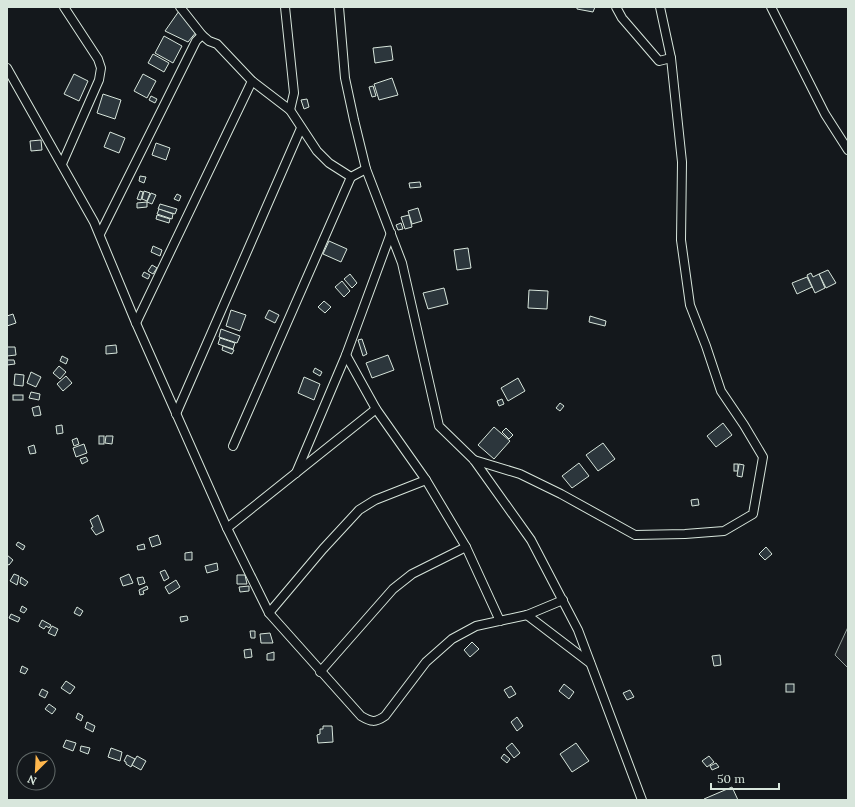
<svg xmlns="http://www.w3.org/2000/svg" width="855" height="807" viewBox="0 0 855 807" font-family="Lora,serif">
	<rect width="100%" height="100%" fill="#14181c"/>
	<polygon fill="#202428" stroke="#939e99" points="848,627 848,668 835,655"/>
	<g fill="#2c363c" stroke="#d8e6dc">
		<polygon points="577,7 595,7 593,12 577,9"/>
		<polygon points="179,11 197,31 188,42 165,31"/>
		<polygon points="164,36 182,46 173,63 155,53"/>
		<polygon points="391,46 393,60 375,63 373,48"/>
		<polygon points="153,54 169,63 164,72 148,63"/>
		<polygon points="74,74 88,81 79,101 64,94"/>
		<polygon points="143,74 156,81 147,98 134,91"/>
		<polygon points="392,78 398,95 379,100 374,84"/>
		<polygon points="373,86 376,96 372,97 369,87"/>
		<polygon points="103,94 121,100 115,119 97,113"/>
		<polygon points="151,96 157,99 155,103 149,100"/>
		<polygon points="307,99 309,107 304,109 301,100"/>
		<polygon points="110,132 125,138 119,153 104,147"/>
		<polygon points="41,140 42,150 31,151 30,141"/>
		<polygon points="156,143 170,148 166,160 152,155"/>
		<polygon points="140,176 146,177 144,183 139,181"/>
		<polygon points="420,182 421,187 410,188 409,183"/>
		<polygon points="140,191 143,192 141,200 137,199"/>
		<polygon points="144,191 150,193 147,201 142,199"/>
		<polygon points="151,193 156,195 152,204 147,202"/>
		<polygon points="177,194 181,196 179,201 174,199"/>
		<polygon points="147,202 147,207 137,208 137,203"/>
		<polygon points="160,204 177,209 175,214 158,209"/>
		<polygon points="418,208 422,221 412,224 408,211"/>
		<polygon points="159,209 173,214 172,219 157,214"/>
		<polygon points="157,215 170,219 169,223 156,219"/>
		<polygon points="409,215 412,227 405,229 401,217"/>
		<polygon points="401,223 403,229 398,230 396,225"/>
		<polygon points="329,241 347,249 341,262 323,254"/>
		<polygon points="153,246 162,250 160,256 151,252"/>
		<polygon points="468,248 471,268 457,270 454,250"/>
		<polygon points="152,265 157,268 153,274 148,271"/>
		<polygon points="828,270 836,283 826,288 819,274"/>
		<polygon points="144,272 150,275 148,279 142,276"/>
		<polygon points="811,273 813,277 819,274 825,288 815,293 807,275"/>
		<polygon points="350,274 357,283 352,288 344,279"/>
		<polygon points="807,277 812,287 797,294 792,283"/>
		<polygon points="342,281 350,291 344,297 335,287"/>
		<polygon points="444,288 448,304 428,309 423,293"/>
		<polygon points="529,290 548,291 547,309 528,308"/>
		<polygon points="324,301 331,307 325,313 318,307"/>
		<polygon points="231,310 246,315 240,331 226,326"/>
		<polygon points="269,310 279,315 275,323 265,318"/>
		<polygon points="13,314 16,323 7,326 7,316"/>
		<polygon points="590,316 606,321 605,326 589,322"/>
		<polygon points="221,329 240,336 237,343 219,337"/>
		<polygon points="220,338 235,343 233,349 218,344"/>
		<polygon points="362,339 367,354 363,356 358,340"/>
		<polygon points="116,345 117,353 106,354 106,346"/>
		<polygon points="223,346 234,350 232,354 222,350"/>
		<polygon points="7,347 15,347 16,355 7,356"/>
		<polygon points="388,355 394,370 372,378 366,363"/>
		<polygon points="62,356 68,359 66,364 60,361"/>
		<polygon points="7,360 14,360 15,364 7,365"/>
		<polygon points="59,366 66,372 60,379 53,373"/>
		<polygon points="315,368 322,372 320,376 313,372"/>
		<polygon points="31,372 41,377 36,387 27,383"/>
		<polygon points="15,374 24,375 23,386 14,385"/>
		<polygon points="66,376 72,383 63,391 57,384"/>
		<polygon points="304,377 320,384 314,400 298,393"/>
		<polygon points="518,378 525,391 508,401 501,388"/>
		<polygon points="31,392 40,394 39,400 29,398"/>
		<rect x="13" y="395" width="10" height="5"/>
		<polygon points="502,399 504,404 499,406 497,401"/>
		<polygon points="560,403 564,406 560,411 556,408"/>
		<polygon points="39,406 41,415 34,416 32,408"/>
		<polygon points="723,423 732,435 716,447 707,436"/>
		<polygon points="62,425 63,433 57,434 56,426"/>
		<polygon points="494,427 510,441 494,459 478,445"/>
		<polygon points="506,428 513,435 509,439 502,432"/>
		<rect x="99" y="436" width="5" height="8"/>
		<polygon points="106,436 113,436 112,444 105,443"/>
		<polygon points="77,438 79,444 74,446 72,440"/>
		<polygon points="603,443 615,459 598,471 586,455"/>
		<polygon points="84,444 87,453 76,457 73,448"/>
		<polygon points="34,445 36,453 30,454 28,447"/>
		<polygon points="86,457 88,461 82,464 80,459"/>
		<polygon points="579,463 589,476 572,488 562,476"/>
		<rect x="734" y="464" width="4" height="7"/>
		<polygon points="739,464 744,465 742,477 737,476"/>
		<polygon points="698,499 699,505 692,506 691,500"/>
		<polygon points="98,515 104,531 96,535 91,528 93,527 90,520"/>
		<polygon points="158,535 161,544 152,547 149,538"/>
		<polygon points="18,542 25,546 23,550 16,545"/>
		<polygon points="144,544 145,549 138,550 137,546"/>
		<polygon points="766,547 772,554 765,560 759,554"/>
		<polygon points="192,552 192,560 185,560 185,553"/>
		<polygon points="7,555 13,560 9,565 7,564"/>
		<polygon points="217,563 218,570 207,573 205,566"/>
		<polygon points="165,570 169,578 164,581 160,572"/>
		<polygon points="14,574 19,576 17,585 10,581"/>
		<polygon points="129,574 133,583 123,586 120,578"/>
		<polygon points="237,575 245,575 247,584 237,584"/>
		<polygon points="21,577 28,582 25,586 20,583"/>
		<polygon points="143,577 145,583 139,585 137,578"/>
		<polygon points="176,580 180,587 169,594 165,587"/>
		<polygon points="147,586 148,589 143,591 144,594 140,595 139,590"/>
		<polygon points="249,586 249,591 240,592 239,587"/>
		<polygon points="22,606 27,609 24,613 20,611"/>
		<polygon points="77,607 83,611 80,616 74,613"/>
		<polygon points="11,614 20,618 18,622 9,618"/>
		<polygon points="187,616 188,620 181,622 180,617"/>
		<polygon points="42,620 51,625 49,628 46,626 44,629 39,626"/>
		<polygon points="52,626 58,629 55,636 48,633"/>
		<polygon points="250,631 255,631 255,638 251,638"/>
		<polygon points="270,633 273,643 261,643 260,634"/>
		<polygon points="472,642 479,649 470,657 464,650"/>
		<polygon points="251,649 252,657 245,658 244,650"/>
		<polygon points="274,652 274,660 267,660 267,654"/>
		<polygon points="720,655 721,665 714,666 712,656"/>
		<polygon points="22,666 28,669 25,674 20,672"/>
		<polygon points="66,681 75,687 70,694 61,688"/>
		<polygon points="564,684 574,692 569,699 559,691"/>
		<rect x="786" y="684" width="8" height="8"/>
		<polygon points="511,686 516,694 509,698 504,690"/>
		<polygon points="42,689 48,692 45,698 39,695"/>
		<polygon points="630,690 634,697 627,700 623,693"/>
		<polygon points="49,704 56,709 52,714 45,709"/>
		<polygon points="78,713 83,716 81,721 76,718"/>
		<polygon points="517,717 523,726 517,731 511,722"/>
		<polygon points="87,722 95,726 93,732 85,728"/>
		<polygon points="323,726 332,726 333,742 318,743 317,735 320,734 320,729 323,729"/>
		<polygon points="66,740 76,743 73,751 63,747"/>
		<polygon points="512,743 520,753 514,758 506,748"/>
		<polygon points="576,743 589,761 572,772 560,754"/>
		<polygon points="81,746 90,748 88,754 80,751"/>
		<polygon points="111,748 122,752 120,761 108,757"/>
		<polygon points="504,754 510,759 507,763 501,758"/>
		<polygon points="127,755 135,759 131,767 126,764 126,762 124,761"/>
		<polygon points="137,756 146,761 141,770 132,765"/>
		<polygon points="709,756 714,762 707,767 702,761"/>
		<polygon points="716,763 719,767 712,770 710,766"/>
		<polygon points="732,787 738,800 704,800 704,799"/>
	</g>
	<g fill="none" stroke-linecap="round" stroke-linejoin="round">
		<defs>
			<g id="minor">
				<polyline points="180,7 202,35"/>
				<polyline points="285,7 294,93 290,110"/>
				<polyline points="339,7 345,78 354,120 366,169 402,263 439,426 474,460 531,540 578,630 642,800"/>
				<polyline points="616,7 622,18 659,61 671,58"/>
				<polyline points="771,7 825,114 848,150"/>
				<path d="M 7,68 L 94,222 L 136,323 L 227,528 L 269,613 L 361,716 C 371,722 375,723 385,716 L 426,662 L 452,639 L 476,626 L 527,615 L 563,600"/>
				<polyline points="62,164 99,80 101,68 98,59 64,7"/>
				<polyline points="100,234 196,41 202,35 209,41 217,44 252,81 290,110 317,151 329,163 351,177 366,169"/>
				<polyline points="136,323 252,81"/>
				<polyline points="346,355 376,409 426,480 466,547 500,621"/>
				<polyline points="176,414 301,128"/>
				<polyline points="233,446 351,177"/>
				<polyline points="474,460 520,474 561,494 635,535 685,534 724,531 753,514 763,457 744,425 721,391 706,346 690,305 681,240 682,162 671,58 660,7"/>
				<polyline points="296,473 346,355 391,233"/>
				<polyline points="227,528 376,409"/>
				<polyline points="269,613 323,549 359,510 375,500 426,480"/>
				<polyline points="527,615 590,663"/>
				<polyline points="320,672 393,589 412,574 466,547"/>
			</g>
		</defs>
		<use href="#minor" stroke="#d8e6dc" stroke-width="10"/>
		<use href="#minor" stroke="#14181c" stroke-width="8"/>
	</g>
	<rect width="855" height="807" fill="none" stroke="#d8e6dc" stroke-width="16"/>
	<g transform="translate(36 771) rotate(204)"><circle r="19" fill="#14181c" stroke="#626a69"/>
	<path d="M0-3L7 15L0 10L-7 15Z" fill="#ffb74d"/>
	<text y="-6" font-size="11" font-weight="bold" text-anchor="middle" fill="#d8e6dc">N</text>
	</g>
	<path d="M711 783v6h68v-6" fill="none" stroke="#d8e6dc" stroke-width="2"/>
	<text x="717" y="783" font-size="12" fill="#d8e6dc" stroke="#14181c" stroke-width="3" paint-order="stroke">50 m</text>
</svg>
